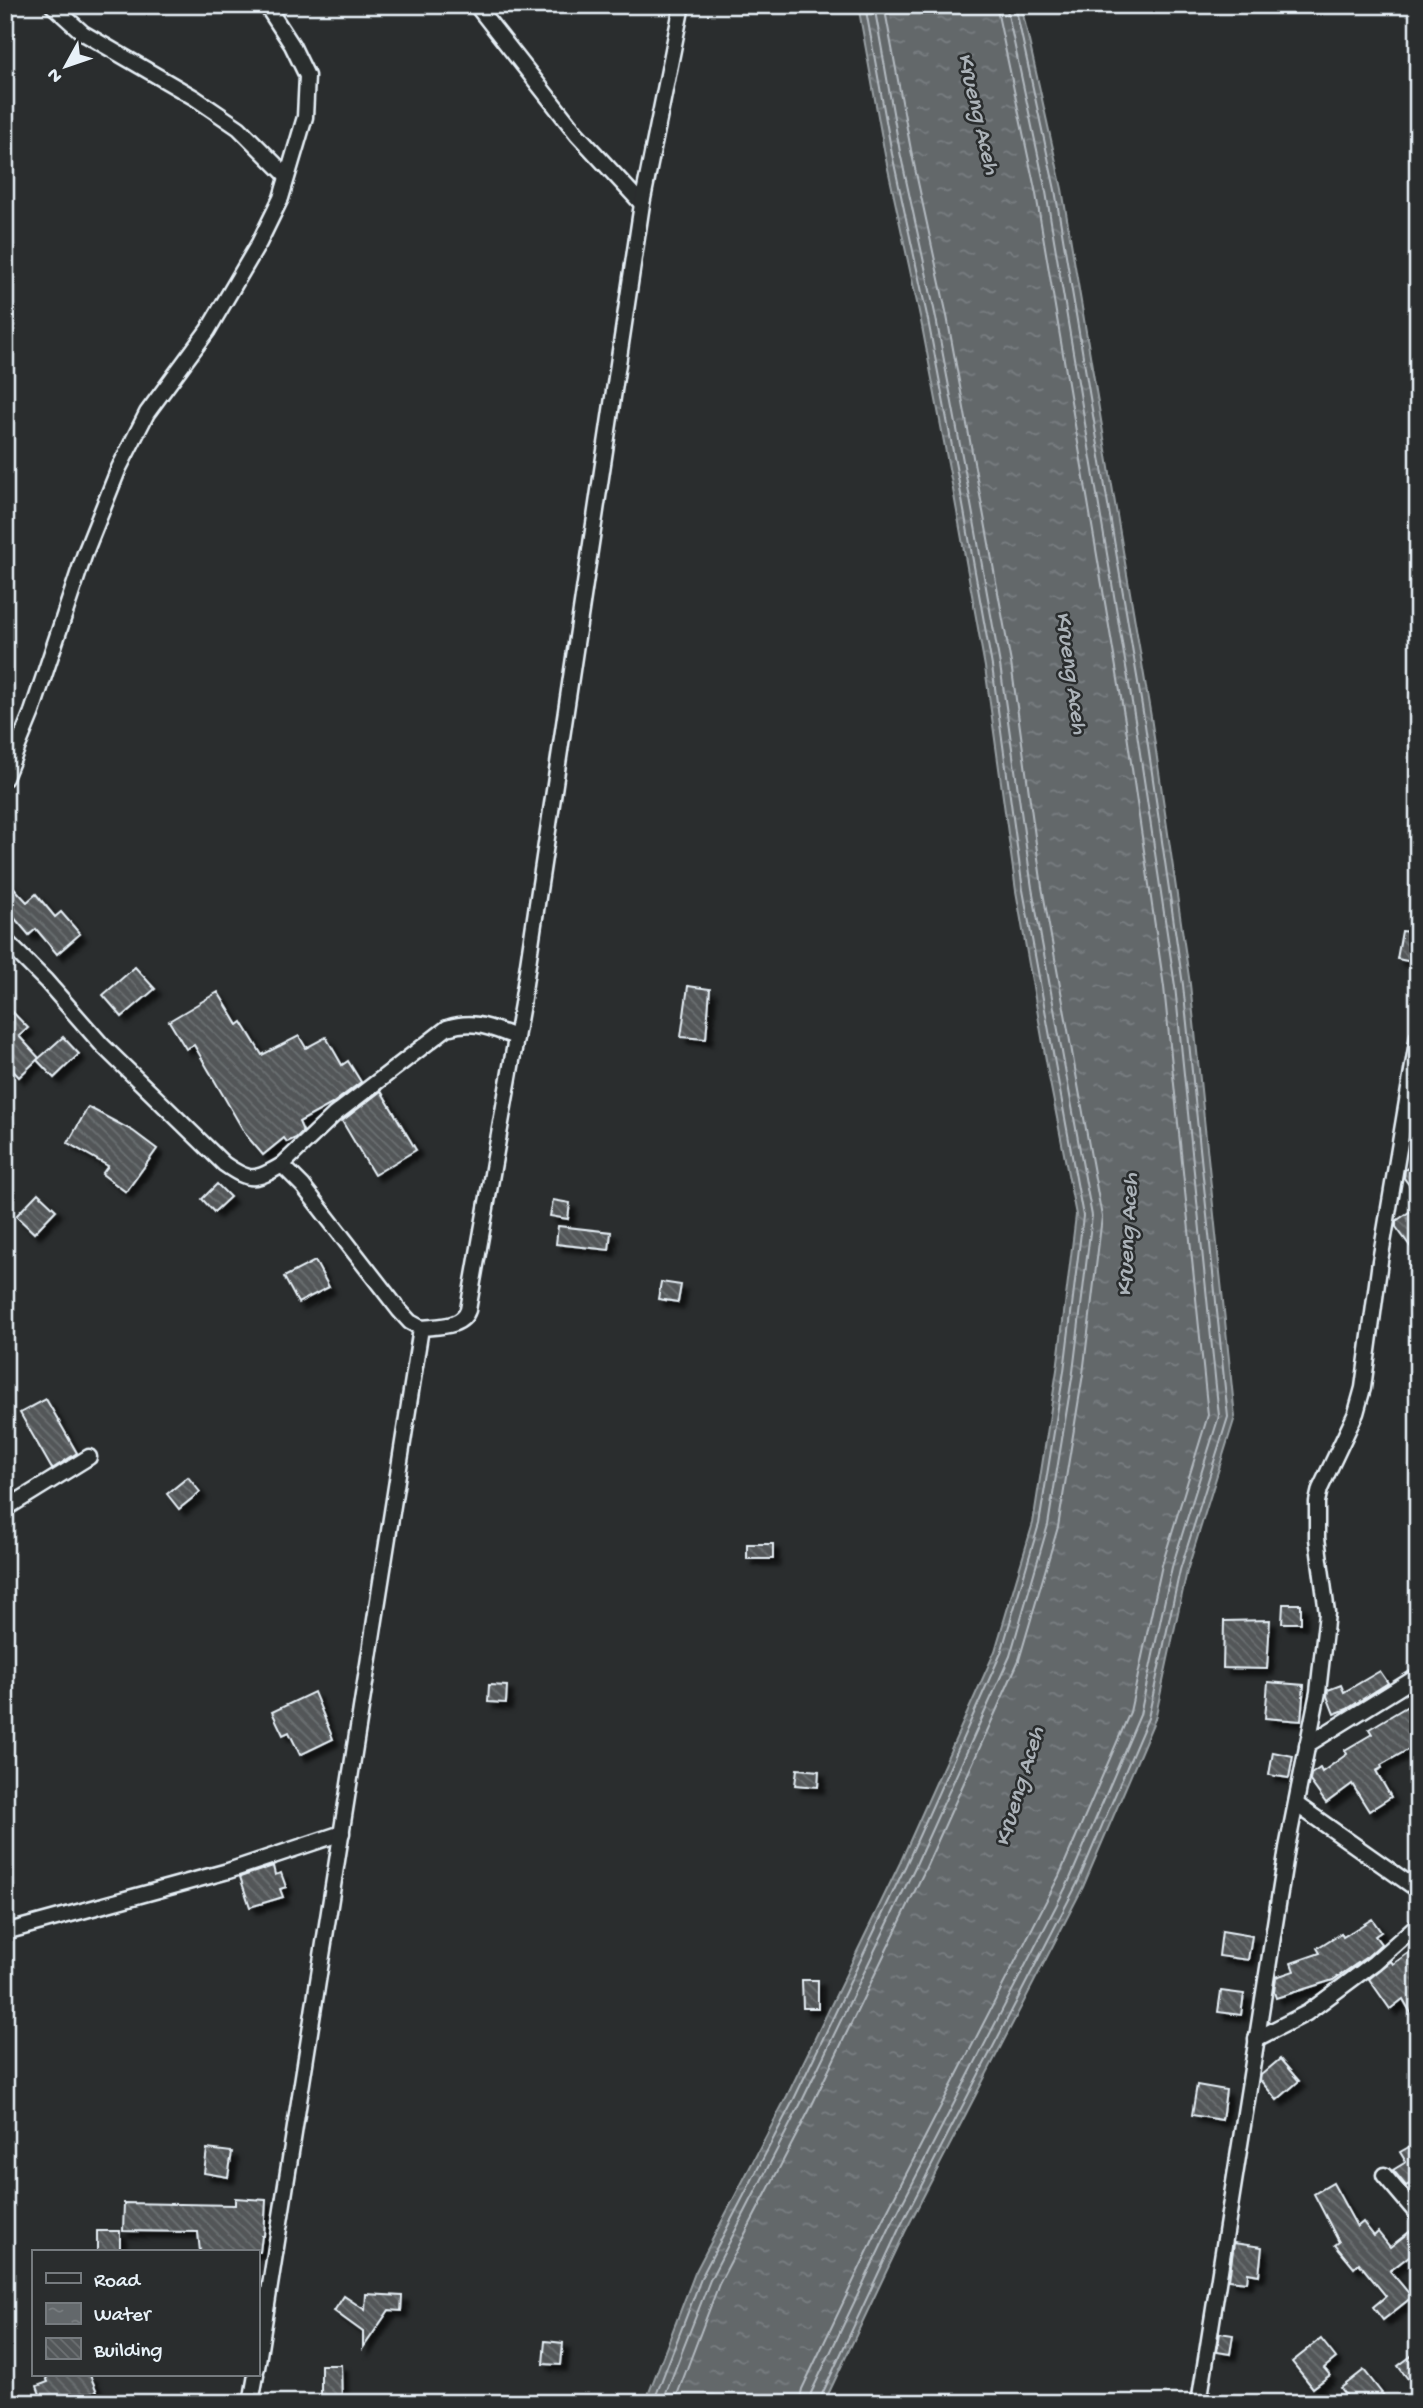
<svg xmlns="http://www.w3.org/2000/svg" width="1423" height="2408" viewBox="0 0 1423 2408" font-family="'Gochi Hand',sans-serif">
	<defs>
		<pattern id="water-ripples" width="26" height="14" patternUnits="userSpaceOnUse" patternTransform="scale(1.75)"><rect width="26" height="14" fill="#63686b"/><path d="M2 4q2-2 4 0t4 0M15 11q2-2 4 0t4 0" fill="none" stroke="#797e81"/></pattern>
		<pattern id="building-back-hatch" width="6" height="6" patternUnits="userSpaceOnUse" patternTransform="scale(1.75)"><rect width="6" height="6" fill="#535759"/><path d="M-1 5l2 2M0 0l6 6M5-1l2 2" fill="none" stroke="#6c7072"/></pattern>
		<filter id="shadow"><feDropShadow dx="6" dy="6" stdDeviation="2" flood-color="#0009"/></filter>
	</defs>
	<rect width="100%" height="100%" fill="#2a2d2e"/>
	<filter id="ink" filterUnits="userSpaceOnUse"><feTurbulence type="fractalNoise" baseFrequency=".0143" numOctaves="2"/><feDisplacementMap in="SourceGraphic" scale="14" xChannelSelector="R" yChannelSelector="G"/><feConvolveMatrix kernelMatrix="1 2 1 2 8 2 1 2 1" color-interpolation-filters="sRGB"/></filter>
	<g filter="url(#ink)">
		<polygon fill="url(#water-ripples)" stroke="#989fa3" stroke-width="2" points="858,5 1021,5 1062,189 1151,717 1190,984 1235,1417 1187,1571 1155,1719 1083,1887 905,2232 824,2403 645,2403 695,2273 787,2096 900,1863 995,1651 1033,1523 1057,1370 1076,1215 1049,1077 1016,891 985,667 952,484 921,321 885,155"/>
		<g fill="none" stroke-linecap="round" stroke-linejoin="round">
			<g stroke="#b3bac0" stroke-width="2">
				<polyline points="653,2403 702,2276 794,2099 906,1865 1001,1653 1039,1524 1064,1371 1083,1216 1023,890 992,666 959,483 928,320 892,154 865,5"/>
				<polyline points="662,2403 710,2280 801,2103 914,1869 1010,1656 1048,1525 1073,1372 1092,1216 1032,888 1000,665 967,482 936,318 900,152 874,5"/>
				<polyline points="674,2403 719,2284 811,2107 923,1874 1019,1660 1058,1527 1083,1374 1102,1217 1042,887 1011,663 947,316 911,150 884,5"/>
				<polyline points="799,2403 802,2389 882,2221 1059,1876 1130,1712 1162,1565 1208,1415 1164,987 1125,721 1036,194 996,5"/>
				<polyline points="809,2403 811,2393 891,2225 1069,1881 1140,1715 1172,1567 1219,1416 1175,986 1135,720 1046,192 1006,5"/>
				<polyline points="818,2403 899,2229 1077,1884 1148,1718 1180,1570 1228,1417 1183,985 1144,718 1055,190 1015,5"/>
			</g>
		</g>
		<g fill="url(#building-back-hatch)" stroke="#e8f1f8" stroke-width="2" filter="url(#shadow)">
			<polygon points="5,878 27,902 36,894 55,917 61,912 80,934 57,954 36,929 29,935 5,907"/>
			<polygon points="1402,931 1418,933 1418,963 1397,959"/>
			<polygon points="135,967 155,989 122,1017 103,995"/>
			<polygon points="688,986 710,989 706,1039 681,1037"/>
			<polygon points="218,992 238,1025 242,1022 262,1055 299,1036 306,1048 326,1037 342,1065 348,1061 361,1082 332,1104 299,1122 303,1131 296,1138 287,1142 284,1138 263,1155 246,1135 194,1045 186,1049 169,1021"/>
			<polygon points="5,1004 28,1028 19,1036 39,1058 19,1077 5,1062"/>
			<polygon points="63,1037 79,1054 54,1078 37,1060"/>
			<polygon points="381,1091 416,1150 374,1175 342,1121"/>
			<polygon points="88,1107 133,1131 157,1149 126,1192 102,1174 108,1166 68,1143"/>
			<polygon points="1418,1160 1418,1197 1404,1178 1405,1170"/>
			<polygon points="217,1184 230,1197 214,1212 202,1199"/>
			<polygon points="38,1193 56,1210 34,1233 16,1216"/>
			<polygon points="553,1200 570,1203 568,1219 550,1216"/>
			<polygon points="1418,1206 1418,1257 1396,1227 1396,1221"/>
			<polygon points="558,1226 611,1232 609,1250 556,1244"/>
			<polygon points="315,1261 329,1287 298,1303 284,1277"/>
			<polygon points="661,1282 681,1285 678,1302 658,1299"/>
			<polygon points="46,1399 77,1453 52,1469 20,1413"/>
			<polygon points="188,1477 200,1492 179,1509 167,1494"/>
			<rect x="747" y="1544" width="26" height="15"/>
			<polygon points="1283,1604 1301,1604 1301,1623 1282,1623"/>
			<polygon points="1270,1620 1267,1669 1223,1668 1224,1621"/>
			<polygon points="1380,1671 1388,1683 1347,1709 1334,1714 1327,1696 1328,1690 1341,1685 1344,1692"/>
			<polygon points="1268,1682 1304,1685 1301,1721 1265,1718"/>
			<polygon points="489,1685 507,1686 506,1703 488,1702"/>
			<polygon points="314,1692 333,1739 300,1755 289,1732 283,1735 272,1712"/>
			<polygon points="1418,1700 1418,1744 1381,1765 1382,1768 1376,1771 1391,1797 1369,1811 1352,1784 1326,1803 1310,1781 1311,1774 1320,1768 1322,1772 1347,1754 1345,1750 1372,1734 1369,1729"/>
			<polygon points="1273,1752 1293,1756 1289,1778 1269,1775"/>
			<polygon points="797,1769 819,1771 818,1787 795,1785"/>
			<polygon points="273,1866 275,1875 281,1873 286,1887 280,1889 283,1897 250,1907 240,1877"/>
			<polygon points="1372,1919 1381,1932 1375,1936 1381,1944 1368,1956 1333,1980 1276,1998 1274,1992 1276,1977 1294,1971 1291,1963 1320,1953 1317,1948 1341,1933 1343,1937"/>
			<polygon points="1222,1931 1252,1936 1248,1960 1219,1956"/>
			<polygon points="1418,1946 1418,2026 1403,1999 1390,2009 1369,1979 1391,1961 1393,1964"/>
			<polygon points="802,1980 818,1980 818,2008 803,2008"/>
			<polygon points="1221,1991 1244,1994 1241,2015 1218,2012"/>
			<polygon points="1280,2059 1299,2081 1277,2100 1260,2080 1261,2075"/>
			<polygon points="1197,2085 1226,2090 1222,2120 1192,2115"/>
			<polygon points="1418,2142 1418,2180 1406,2186 1393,2170 1406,2162 1400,2152"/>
			<polygon points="207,2149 232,2152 228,2177 204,2173"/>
			<polygon points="1333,2183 1357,2227 1363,2222 1374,2236 1378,2232 1390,2247 1418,2225 1418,2249 1390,2271 1412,2297 1383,2320 1373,2307 1386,2296 1359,2263 1354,2268 1335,2245 1339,2242 1314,2194"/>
			<polygon points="235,2198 266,2200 264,2236 262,2236 260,2252 200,2252 198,2232 123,2231 124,2203 235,2205"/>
			<rect x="97" y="2231" width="23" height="21"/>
			<polygon points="1234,2243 1262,2247 1259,2275 1248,2273 1247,2282 1229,2280"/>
			<polygon points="366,2294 402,2296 401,2311 389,2310 363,2348 363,2332 334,2311 344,2296 365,2310"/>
			<polygon points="1220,2333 1233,2335 1230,2354 1217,2352"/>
			<polygon points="1321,2339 1336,2358 1324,2368 1330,2375 1313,2388 1292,2362"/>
			<polygon points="545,2341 563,2343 561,2365 543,2364"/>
			<polygon points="1418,2351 1418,2392 1398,2366"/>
			<polygon points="321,2365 341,2365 342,2403 321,2403"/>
			<polygon points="1364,2370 1384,2396 1375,2403 1352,2403 1341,2388"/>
			<polygon points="45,2375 90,2375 97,2392 90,2394 93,2403 43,2403 37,2386 48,2382"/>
		</g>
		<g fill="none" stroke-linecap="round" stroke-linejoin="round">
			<defs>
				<g id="minor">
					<polyline points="52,5 83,33 195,98 239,128 287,176"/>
					<polyline points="476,5 577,134 642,204"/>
					<polyline points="5,778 32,712 85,553 119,468 147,413 208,330 259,243 281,198 305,117 307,76 292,45 266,5"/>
					<path d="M 5,940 L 46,981 L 102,1045 L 224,1164 C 250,1182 255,1181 282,1165 L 303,1186 L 399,1310 L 410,1322 L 421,1328"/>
					<path d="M 282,1165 L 334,1115 L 447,1028 C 475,1019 490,1028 516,1037"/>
					<polyline points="5,1509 89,1457"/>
					<polyline points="1307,1745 1418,1676"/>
					<polyline points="1296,1804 1418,1890"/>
					<polyline points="5,1932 228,1871 342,1833"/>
					<polyline points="1256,2039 1307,2013 1374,1963 1418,1924"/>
					<polyline points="1384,2175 1418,2215"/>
					<path d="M 257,2368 L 421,1328 C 438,1326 462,1328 468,1310 L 522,1004 L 642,204 L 682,5"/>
					<polyline points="5,2402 6,2403"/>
					<polyline points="251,2403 256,2375"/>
					<polyline points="1199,2403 1287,1848 1318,1692 1327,1613 1317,1538 1317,1502 1320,1489 1356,1413 1363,1388 1380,1261 1418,1036"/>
				</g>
			</defs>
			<use href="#minor" stroke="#e8f1f8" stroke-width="19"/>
			<use href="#minor" stroke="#2a2d2e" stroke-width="14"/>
		</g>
	</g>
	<g text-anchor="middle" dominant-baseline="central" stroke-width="5" stroke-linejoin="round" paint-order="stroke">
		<g font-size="24" font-style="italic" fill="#acb3b9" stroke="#2a2d2e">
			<text transform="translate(977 114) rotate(77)">Krueng Aceh</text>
			<text transform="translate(1070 673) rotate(82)">Krueng Aceh</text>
			<text transform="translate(1129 1235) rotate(-87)">Krueng Aceh</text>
			<text transform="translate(1021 1787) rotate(-73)">Krueng Aceh</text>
		</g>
	</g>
	<rect width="1423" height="2408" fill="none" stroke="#2a2d2e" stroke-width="28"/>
	<rect x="14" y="14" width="1395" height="2380" fill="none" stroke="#e8f1f8" stroke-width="2.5" filter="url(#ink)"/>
	<rect x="32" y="2250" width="228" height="126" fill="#2a2d2e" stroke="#767b7f" stroke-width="2"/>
	<rect x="46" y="2273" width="35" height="10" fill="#2a2d2e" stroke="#767b7f" stroke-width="2"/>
	<text x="94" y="2286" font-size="21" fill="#e8f1f8">Road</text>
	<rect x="46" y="2303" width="35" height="21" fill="url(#water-ripples)" stroke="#767b7f" stroke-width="2"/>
	<text x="94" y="2320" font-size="21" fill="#e8f1f8">Water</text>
	<rect x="46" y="2338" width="35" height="21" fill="url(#building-back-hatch)" stroke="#767b7f" stroke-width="2"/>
	<text x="94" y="2356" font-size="21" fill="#e8f1f8">Building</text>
	<g transform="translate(66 66) rotate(230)" stroke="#2a2d2e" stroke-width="5" paint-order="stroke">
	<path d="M0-5L12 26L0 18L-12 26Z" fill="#e8f1f8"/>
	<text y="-10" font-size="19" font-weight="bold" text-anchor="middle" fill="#e8f1f8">N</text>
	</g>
</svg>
